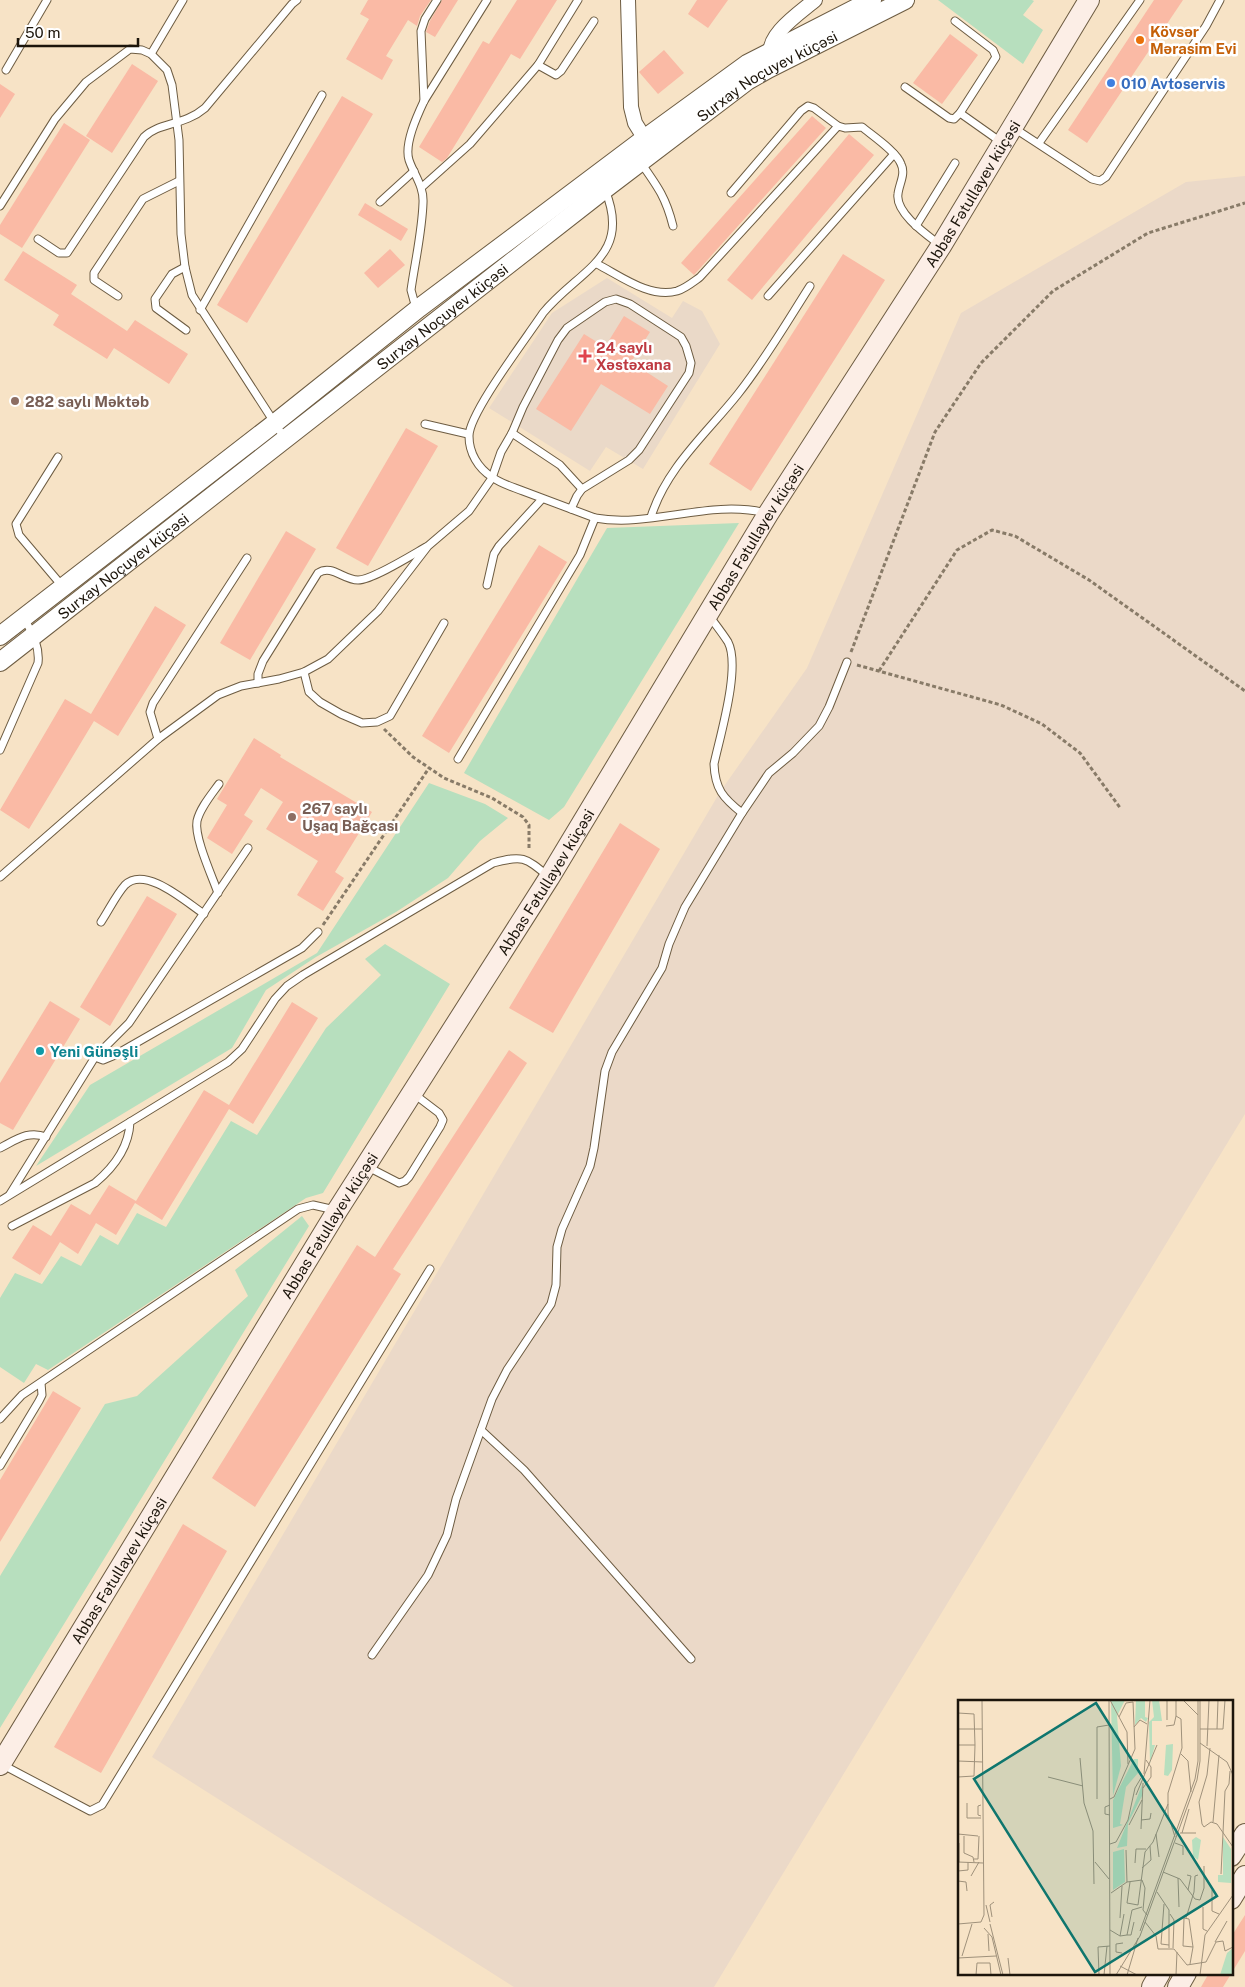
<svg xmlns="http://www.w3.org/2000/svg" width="1245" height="1987" viewBox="0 0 1245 1987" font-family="'Public Sans',sans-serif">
	<rect width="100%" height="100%" fill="#f7e3c6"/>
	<polygon fill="#ebd9c8" points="1245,176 1245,1114 714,1987 514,1987 152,1757 720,792 807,668 961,313 1186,182"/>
	<polygon fill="#ead9c8" points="607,278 672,318 683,301 702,311 720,344 643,469 606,447 590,471 489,408 552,313"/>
	<g fill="#b7dfbe">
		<polygon points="938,0 1032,0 1034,1 1023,15 1043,30 1023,64"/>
		<polygon points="739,523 564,807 549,820 464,773 607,528"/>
		<polygon points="429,783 485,804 508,818 480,841 448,878 396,912 316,957 266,990 232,1048 36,1166 90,1085 317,953"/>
		<polygon points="385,944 450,984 323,1193 306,1198 48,1370 36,1364 24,1383 0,1367 0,1298 15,1273 42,1284 61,1256 81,1266 100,1235 118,1245 137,1213 166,1227 231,1121 257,1135 326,1028 381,975 365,959"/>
		<polygon points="302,1216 309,1226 0,1728 0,1576 105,1404 137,1396 248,1296 235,1270"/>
	</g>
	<g fill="#fabaa5">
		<polygon points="368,0 431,0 420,16 417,26 408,20 386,56 393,60 382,80 346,59 369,19 360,14"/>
		<polygon points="442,0 458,0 435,37 426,32 430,21"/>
		<polygon points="517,0 557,0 520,59 511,54 447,158 442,162 419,147 483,41 489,44"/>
		<polygon points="697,0 728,0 708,28 688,14"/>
		<polygon points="1154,0 1183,0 1087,143 1068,130"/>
		<polygon points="950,34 978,55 942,104 913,83"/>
		<polygon points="664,50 684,73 658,94 639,72"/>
		<polygon points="132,64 158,81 112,153 86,136"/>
		<polygon points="0,84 15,94 0,118"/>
		<polygon points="342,96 373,114 247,323 217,305"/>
		<polygon points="812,116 826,128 694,275 681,263"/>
		<polygon points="64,123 90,140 22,248 0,234 0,225"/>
		<polygon points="849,134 874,155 752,300 727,280"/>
		<polygon points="365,203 408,229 401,241 358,215"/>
		<polygon points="390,249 405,265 378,288 364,273"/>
		<polygon points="23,251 77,285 71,294 127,331 135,320 188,354 169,384 114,348 107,359 53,325 59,315 4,280"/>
		<polygon points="843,254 885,280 751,491 709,464"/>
		<polygon points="624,316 650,332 631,362 668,386 650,414 601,384 571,431 536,409 584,334 605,347"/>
		<polygon points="406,428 438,446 368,566 336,548"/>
		<polygon points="286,531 316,549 250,660 220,643"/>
		<polygon points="539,545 567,562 449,753 422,736"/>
		<polygon points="155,606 186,625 118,736 94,721 29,829 0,810 65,699 91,714"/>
		<polygon points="254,738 281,755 280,757 372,812 335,872 344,878 323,911 297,895 318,861 266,829 283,802 261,788 244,815 253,821 232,854 207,838 227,805 217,799"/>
		<polygon points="620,823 660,849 553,1033 509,1008"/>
		<polygon points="147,896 177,914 110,1026 80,1007"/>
		<polygon points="50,1001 80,1019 13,1130 0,1123 0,1083"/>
		<polygon points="292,1002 318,1018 253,1124 229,1109 162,1220 135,1203 116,1235 96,1223 78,1254 60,1242 40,1275 12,1258 33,1225 51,1236 71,1204 90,1215 109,1185 136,1201 204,1090 229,1105"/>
		<polygon points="509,1050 527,1063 393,1269 401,1274 255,1507 212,1478 357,1245 375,1257"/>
		<polygon points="53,1391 81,1408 0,1542 0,1480"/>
		<polygon points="183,1524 227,1551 101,1773 54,1747"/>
		<polygon points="1245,1915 1245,1951 1223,1987 1201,1987 1209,1973 1231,1973 1231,1937"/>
	</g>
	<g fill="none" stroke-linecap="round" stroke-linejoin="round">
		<defs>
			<g id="service">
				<polyline points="151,54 183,0"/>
				<polyline points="538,65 556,75 561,71 594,21"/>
				<polyline points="6,70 47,0"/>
				<polyline points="905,87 949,118 954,119 960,113 996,57 993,50 955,21"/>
				<polyline points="424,101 421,31 425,19 437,0"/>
				<polyline points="960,113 1001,142"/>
				<polyline points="1014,128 1092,179 1100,181 1106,177 1206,26 1220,0"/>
				<polyline points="1039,143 1140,0"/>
				<path d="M 641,163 C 658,187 666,198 673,226"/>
				<polyline points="422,187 470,144 538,65 578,0"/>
				<path d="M 605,190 C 633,257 578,270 543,313 C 528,336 469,413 469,436 C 469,453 478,468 492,477 C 501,484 513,487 523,491 C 547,500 571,509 595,518 C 652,528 709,499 766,513"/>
				<polyline points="731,193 801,111 808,106 814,108 838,126"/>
				<polyline points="380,202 414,171"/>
				<polyline points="0,206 55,119 86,82 130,49 142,50 151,54 167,70 172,85 179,140 181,234 185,267 192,295 285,439"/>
				<polyline points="916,226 955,163"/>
				<path d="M 38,239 L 59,253 L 67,253 L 144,137 C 159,122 184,126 205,108 L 292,4 L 297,0"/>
				<path d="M 597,264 C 619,275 650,299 677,291 C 686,288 693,282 700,277 L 838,126 L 845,128 L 862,127 C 873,136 897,152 901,164 C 906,174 899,184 898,194 C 895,213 927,235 940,245"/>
				<polyline points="185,267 172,274 155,299 156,308 186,330"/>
				<polyline points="118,296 94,280 94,273 143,199 179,181"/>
				<polyline points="768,296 894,154"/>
				<path d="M 419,308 L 414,301 L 411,290 C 415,262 422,232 423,203 C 424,186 414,175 409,160 C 404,144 417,116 424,101 L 487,0"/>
				<polyline points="200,310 322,95"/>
				<polyline points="425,424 468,434"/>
				<polyline points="512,433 560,465 582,489"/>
				<polyline points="58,457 16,524 19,535 63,587"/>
				<path d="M 651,517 C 666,468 707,433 738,394 C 765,360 787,322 810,286"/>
				<polyline points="487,585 494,554 499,546 542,499"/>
				<path d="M 710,617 C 716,625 723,634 728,642 C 741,667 720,736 714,764 C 715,789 723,798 742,813"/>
				<polyline points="304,672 309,692 320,702 341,714 362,723 377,722 390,716 444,623"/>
				<path d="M 258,683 L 258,674 L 263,661 L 318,573 C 332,564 343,580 358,580 C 372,580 412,555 426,547"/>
				<polyline points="158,739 150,712 153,703 247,558"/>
				<path d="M 0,750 L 38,663 C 40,646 32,633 24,618"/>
				<polyline points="458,759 580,555 595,518"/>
				<polyline points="0,877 158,739 218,695 241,686 279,679 304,672 328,659 378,611 428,546 469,511 492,478 501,452 512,433 523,407 558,340 567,328 605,302 616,299 630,304 681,337 686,346 691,363 689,373 639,450 629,460 582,489 577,496 571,509"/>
				<path d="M 218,893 C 212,876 194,837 197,821 C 200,808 211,795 219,784"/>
				<path d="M 101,922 C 109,910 116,895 125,885 C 145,865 186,902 204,914"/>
				<polyline points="95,1057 103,1060 115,1055 302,948 318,932"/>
				<path d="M 0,1148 C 16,1140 28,1130 46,1137"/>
				<polyline points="366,1166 399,1183 405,1181 409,1177 440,1127 443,1120 439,1113 414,1094"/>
				<polyline points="10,1194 95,1057 129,1023 248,848"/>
				<polyline points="0,1201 130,1122"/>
				<path d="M 12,1226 L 95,1183 C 113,1168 129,1147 130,1122 L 228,1062 L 242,1049 L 275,999 L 287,986 L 303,975 L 493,863 C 523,855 525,857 549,877"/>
				<polyline points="0,1419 22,1395 298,1209 313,1205 335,1210"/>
				<polyline points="481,1430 524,1470 691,1659"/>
				<polyline points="0,1466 39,1401 42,1395 41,1383"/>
				<polyline points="372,1655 428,1575 447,1535 456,1499 492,1399 507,1370 551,1304 556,1285 557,1247 562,1229 590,1166 594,1148 605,1071 612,1052 662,968 669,944 685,907 742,813 769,773 793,753 819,726 829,707 847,662"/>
				<polyline points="3,1765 90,1811 102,1805 430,1269"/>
			</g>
			<g id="minor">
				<polyline points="628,0 631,107 635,123 650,147"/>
				<path d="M 772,57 C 763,37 801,12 815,0"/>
			</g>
			<g id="tertiary">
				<polyline points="0,636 275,423 419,308 644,139 747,64 872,0"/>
				<path id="s1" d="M 0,662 L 605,189 L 747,81 L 768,69 L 905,0"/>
			</g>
			<g id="secondary">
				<path id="s2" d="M 0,1765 L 337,1211 L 549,878 L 768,514 L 941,246 L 1089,0"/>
				<polyline points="1231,1856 1245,1834"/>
				<polyline points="1231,1899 1245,1876"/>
				<polyline points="1152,1987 1160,1973"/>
				<polyline points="1178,1987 1186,1973"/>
			</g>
		</defs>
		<use href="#service" stroke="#6d5c42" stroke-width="9"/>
		<use href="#minor" stroke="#6d5c42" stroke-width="16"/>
		<use href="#tertiary" stroke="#6d5c42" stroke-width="20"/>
		<use href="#secondary" stroke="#6d5c42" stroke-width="22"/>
		<g stroke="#887b68" stroke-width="3" stroke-dasharray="4 2.5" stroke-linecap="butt">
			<polyline points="851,652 935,432 981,363 1053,291 1148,233 1245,203"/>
			<polyline points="857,665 1001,705 1042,724 1080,753 1121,809"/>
			<polyline points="879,671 957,550 992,530 1015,536 1089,580 1245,691"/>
			<polyline points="384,729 413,757 444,778 492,798 523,817 529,825 529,850"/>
			<polyline points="323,925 429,768"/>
		</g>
		<use href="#service" stroke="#fff" stroke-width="7"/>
		<use href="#minor" stroke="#fff" stroke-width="14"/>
		<use href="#tertiary" stroke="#fff" stroke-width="18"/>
		<use href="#secondary" stroke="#fceee6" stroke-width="20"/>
	</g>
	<circle fill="#e8710a" stroke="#fff" stroke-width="2" cx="1140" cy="40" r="5"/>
	<circle fill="#3f7fe0" stroke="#fff" stroke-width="2" cx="1111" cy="83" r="5"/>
	<path fill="#e0444e" stroke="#fff" stroke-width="2" d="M582.5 348.5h5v5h5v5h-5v5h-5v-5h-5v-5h5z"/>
	<g fill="#8d6e63" stroke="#fff" stroke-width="2">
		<circle cx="15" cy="401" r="5"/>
		<circle cx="292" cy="817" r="5"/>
	</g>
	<circle fill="#0f9aa8" stroke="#fff" stroke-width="2" cx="40" cy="1051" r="5"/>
	<g text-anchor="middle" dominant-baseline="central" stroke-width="5" stroke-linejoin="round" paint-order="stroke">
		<g font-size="15" font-weight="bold" fill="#c56008" stroke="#fff" text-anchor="start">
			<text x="1150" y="31">Kövsər<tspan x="1150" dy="17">Mərasim Evi</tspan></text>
		</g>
		<g font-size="15" fill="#1c150b" stroke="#fff">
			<text stroke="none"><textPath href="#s1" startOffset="966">Surxay Noçuyev küçəsi</textPath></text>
			<text stroke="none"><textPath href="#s2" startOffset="1848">Abbas Fətullayev küçəsi</textPath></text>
			<text stroke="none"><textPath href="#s1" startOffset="561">Surxay Noçuyev küçəsi</textPath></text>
			<text stroke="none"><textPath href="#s2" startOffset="1442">Abbas Fətullayev küçəsi</textPath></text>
			<text stroke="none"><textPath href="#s1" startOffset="156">Surxay Noçuyev küçəsi</textPath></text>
			<text stroke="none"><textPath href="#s2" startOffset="1038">Abbas Fətullayev küçəsi</textPath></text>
			<text stroke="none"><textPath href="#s2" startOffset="632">Abbas Fətullayev küçəsi</textPath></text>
			<text stroke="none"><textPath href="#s2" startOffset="228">Abbas Fətullayev küçəsi</textPath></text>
		</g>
		<g font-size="15" font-weight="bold" fill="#366cbe" stroke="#fff" text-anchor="start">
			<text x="1121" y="83">010 Avtoservis</text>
		</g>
		<g font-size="15" font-weight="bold" fill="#be3a42" stroke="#fff" text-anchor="start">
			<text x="596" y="347">24 saylı<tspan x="596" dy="17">Xəstəxana</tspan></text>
		</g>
		<g font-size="15" font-weight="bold" fill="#785e54" stroke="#fff" text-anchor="start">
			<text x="25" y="401">282 saylı Məktəb</text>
			<text x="302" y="808">267 saylı<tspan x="302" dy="17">Uşaq Bağçası</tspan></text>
		</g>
		<g font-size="15" font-weight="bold" fill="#0d838f" stroke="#fff" text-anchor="start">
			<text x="50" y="1051">Yeni Günəşli</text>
		</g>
	</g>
	<g transform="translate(958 1700)">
		<rect width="275" height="275" fill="#f7e3c6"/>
		<path d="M 153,0 L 167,0 L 159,16 L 163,66 L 155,96 ZM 178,0 L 187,0 L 187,17 L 190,18 L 188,22 L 183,18 L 177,25 ZM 194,0 L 201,0 L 204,21 L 194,21 L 194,45 L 197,45 L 192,63 L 191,22 L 196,17 ZM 215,44 L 214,70 L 210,76 L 206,75 L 208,45 ZM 176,59 L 180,59 L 180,73 L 168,87 L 162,124 L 165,125 L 155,128 L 155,100 ZM 184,85 L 184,96 L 170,123 L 169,146 L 159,148 ZM 238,137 L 243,140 L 240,160 L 235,156 L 234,140 ZM 265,137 L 273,149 L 273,183 L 260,182 L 260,175 L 265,175 ZM 166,149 L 167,182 L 155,190 L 155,152 ZM 275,248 L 275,275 L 262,275 L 269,253 Z" fill="#b7dfbe"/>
		<path fill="none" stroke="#9f917b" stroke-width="1" d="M 151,0 L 152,275M 152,0 L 169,32 L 170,64M 209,0 L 209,20M 225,0 L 240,15M 0,13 L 16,14 L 17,45 L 16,76 L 0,77M 208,26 L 216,25 L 218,16M 176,27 L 182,20 L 189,24M 0,29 L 24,29M 242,29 L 265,29 L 267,0M 259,29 L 260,0M 242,43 L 269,62 L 275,75M 0,45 L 17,45M 249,46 L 251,0M 252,48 L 249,75 L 241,102 L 244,124 L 246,127 L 253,122 L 259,124 L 275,147M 223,54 L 230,61 L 233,92M 122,58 L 126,103 L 135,131 L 136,184M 0,61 L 25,62M 186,74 L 192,0M 90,77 L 125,86M 185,88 L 193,77 L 193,67 L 188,60M 178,95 L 199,45M 139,99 L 139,27 L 151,25M 152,99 L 156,97 L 177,49 L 175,2 L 168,3 L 161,17M 9,103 L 9,118 L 23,118M 23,105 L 20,106 L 20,115 L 23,116M 152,115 L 147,114 L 147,107 L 152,105M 275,118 L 275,137M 183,120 L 192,119 L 193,113M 255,122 L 261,55M 171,125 L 184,100M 183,129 L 185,83M 222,133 L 238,133M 224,133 L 231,109M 0,134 L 20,136M 198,134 L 201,157M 6,136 L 6,153 L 15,157 L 16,162M 217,137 L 210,114 L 210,93 L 224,48 L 223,19 L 218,16 L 218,0M 1,143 L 1,162M 217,143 L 225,146 L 225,155M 152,144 L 158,142 L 170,120 L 177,88 L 183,78M 168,150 L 169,182M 16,159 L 20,159 L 21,136M 0,162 L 25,163M 137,162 L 151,179M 177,163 L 178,149 L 188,149M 184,168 L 193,160 L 192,146M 0,171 L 10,170 L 10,162M 275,171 L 275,191M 205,172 L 222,179 L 237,199 L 242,200 L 246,188 L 246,166M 263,174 L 267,91 L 271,84 L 272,71M 229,175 L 233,176 L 230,190M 13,176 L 21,162M 220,178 L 221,207M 0,181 L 8,182 L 9,191M 172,182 L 169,203 L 180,205 L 187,152 L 195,142 L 210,104M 254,190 L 254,211 L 261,214M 199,192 L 211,210 L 211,248M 153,193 L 169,182 L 184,180 L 187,188 L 185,210 L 189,215M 206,204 L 203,244 L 211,245M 28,205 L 32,222M 245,207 L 245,229 L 249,231M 212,214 L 216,220 L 215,248M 34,217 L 32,205 L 36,202M 162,218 L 164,186M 228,218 L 236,192 L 237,176 L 240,175M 187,222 L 198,236 L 200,249 L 216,249 L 229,265 L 248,262 L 258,242 L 265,241 L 267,251 L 275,247M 0,224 L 23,222 L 26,215 L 24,0M 32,224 L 45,275M 26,228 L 34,237 L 43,275M 152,230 L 162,236 L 169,235 L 174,210 L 184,207M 182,231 L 237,79 L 240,61 L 240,0M 30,234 L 31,251M 169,235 L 173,235 L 176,222M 162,236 L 166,214M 257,242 L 269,221M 164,253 L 158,252 L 158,244 L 165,243M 4,256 L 14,224M 0,258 L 38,256M 50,258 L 52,275M 232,264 L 235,247 L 231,219 L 226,218 L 225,246 L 235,247M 162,266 L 179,275M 18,275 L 19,263 L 32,263 L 33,275M 141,275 L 140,247 L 152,246M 146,275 L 149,246M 158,275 L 182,236 L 239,80 L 242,61 L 242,0M 169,275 L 180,238M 218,275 L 219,252M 242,275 L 247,235 L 275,195"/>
		<path fill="#0f766e" fill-opacity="0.15" stroke="#0f766e" stroke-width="2.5" d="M 138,3 L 259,196 L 137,272 L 16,79 Z"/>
		<rect width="275" height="275" fill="none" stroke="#1c150b" stroke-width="2.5"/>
	</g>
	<path d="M18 38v8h120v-8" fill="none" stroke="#1c150b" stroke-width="2.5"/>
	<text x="25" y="38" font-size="15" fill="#1c150b" stroke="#ffffff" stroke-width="4" paint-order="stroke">50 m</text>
</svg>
